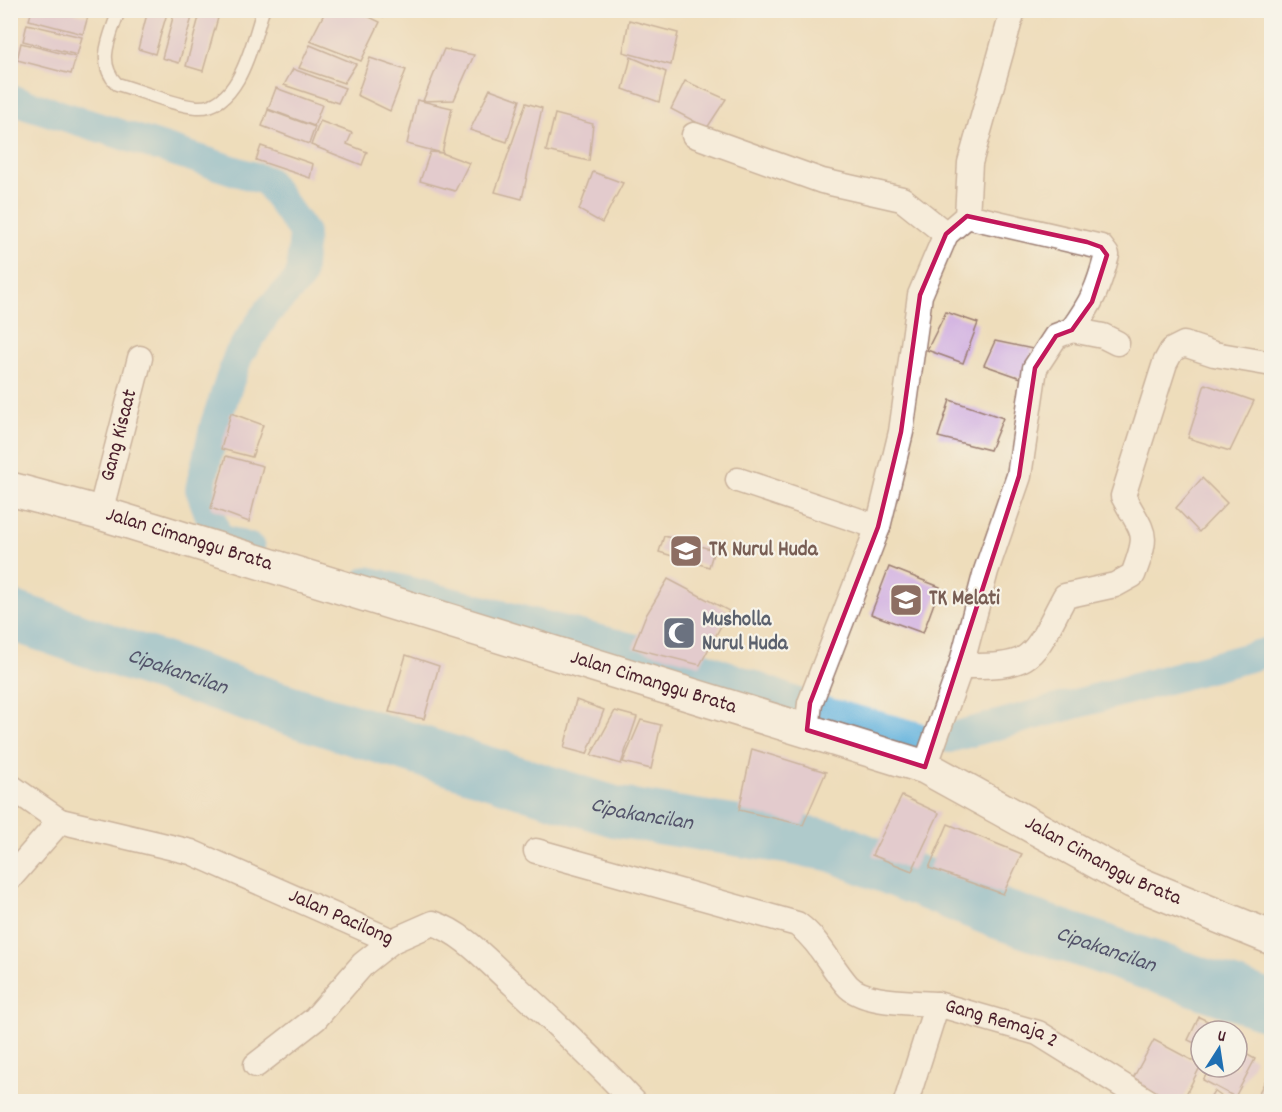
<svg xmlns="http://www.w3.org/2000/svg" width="1282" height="1112" viewBox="0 0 1282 1112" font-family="Dekko,sans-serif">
	<rect width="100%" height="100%" fill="#f7f3e8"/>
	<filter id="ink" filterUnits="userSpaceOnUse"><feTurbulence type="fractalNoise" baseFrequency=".0167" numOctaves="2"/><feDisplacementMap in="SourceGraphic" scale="12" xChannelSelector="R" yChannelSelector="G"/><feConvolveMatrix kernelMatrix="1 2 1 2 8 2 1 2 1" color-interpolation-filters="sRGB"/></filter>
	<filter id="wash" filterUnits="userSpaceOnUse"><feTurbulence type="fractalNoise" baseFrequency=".008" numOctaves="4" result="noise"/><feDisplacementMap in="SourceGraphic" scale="24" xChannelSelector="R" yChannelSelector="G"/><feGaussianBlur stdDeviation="1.35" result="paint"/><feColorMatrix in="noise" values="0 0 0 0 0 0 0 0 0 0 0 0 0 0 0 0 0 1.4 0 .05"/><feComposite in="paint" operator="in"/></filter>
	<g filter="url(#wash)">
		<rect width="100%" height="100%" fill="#edb"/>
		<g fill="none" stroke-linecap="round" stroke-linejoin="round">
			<g stroke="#64b3de" stroke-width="30">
				<polyline points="10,99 267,181 304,233 300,278 268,311 238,356 215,424 200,489 218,538 250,548"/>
				<polyline points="368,581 700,665 796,702"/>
				<polyline points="825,712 915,736"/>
				<polyline points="949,738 1272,651"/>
			</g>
			<path stroke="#64b3de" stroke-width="51" id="s1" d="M 10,615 L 264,702 L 616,812 L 832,846 L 997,913 L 1272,1007"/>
		</g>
		<g id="blocks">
			<g fill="#d4b5e2">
				<polygon points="32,10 65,10 88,16 83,34 29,20"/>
				<polygon points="148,10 168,10 155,54 138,49"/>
				<polygon points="175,10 194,10 179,63 162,58"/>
				<polygon points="326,10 355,10 380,22 361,61 310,41"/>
				<polygon points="368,10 386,10 384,17"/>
				<polygon points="200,13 218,18 203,71 186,66"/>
				<polygon points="629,20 678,33 671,65 623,52"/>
				<polygon points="27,24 82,37 77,55 23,41"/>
				<polygon points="21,43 76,57 71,74 17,60"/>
				<polygon points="310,45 356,64 344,83 299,68"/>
				<polygon points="444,49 474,55 454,100 423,101"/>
				<polygon points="631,57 666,72 659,102 623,89"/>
				<polygon points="370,58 406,70 390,111 357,95"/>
				<polygon points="293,69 345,88 338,103 284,85"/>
				<polygon points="685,81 726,99 707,128 671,109"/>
				<polygon points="276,88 322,105 314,126 268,109"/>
				<polygon points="490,89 520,100 507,142 470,130"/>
				<polygon points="417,100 452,108 442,153 469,163 455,191 420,181 430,152 442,153 407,144"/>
				<polygon points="526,103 542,108 522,199 495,192"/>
				<polygon points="268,110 315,127 309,144 262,126"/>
				<polygon points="555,114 593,124 589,161 546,151"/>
				<polygon points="320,121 352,133 347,144 367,152 362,165 311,145"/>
				<polygon points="261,146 313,164 310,178 256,160"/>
				<polygon points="593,172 623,183 602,223 579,210"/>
				<polygon points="946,312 978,323 963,363 927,350"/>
				<polygon points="995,341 1033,349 1024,379 984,365"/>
				<polygon points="1205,384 1254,401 1230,451 1188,438"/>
				<polygon points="950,400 1003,418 990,450 938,437"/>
				<polygon points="231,413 263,425 252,457 221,449"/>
				<polygon points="226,456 263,466 249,522 211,508"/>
				<polygon points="1202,478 1227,503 1199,532 1176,508"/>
				<polygon points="664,536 714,550 709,567 659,552"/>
				<polygon points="889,567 940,587 923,633 871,614"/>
				<polygon points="668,579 729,611 700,665 633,648 645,617"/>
				<polygon points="406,655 439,666 424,719 389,712"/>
				<polygon points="576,700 604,710 587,754 564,748"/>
				<polygon points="615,711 637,717 621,764 591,755"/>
				<polygon points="641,720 661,725 651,769 623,762"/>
				<polygon points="752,749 826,772 803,825 739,810"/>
				<polygon points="902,796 939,813 912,871 872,855"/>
				<polygon points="948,824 1022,854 1003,894 929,868"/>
				<polygon points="1199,1017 1214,1024 1211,1031 1201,1031 1201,1046 1188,1040"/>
				<polygon points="1154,1040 1201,1065 1182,1102 1166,1102 1131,1082"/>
				<polygon points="1237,1049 1255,1059 1235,1097 1203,1080 1211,1067 1237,1067"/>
				<polygon points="1272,1068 1272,1102 1254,1102"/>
				<polygon points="1214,1091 1229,1102 1207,1102"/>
			</g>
		</g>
	</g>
	<g filter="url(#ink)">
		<use href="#blocks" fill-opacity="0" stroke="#9c7e73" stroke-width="1.5"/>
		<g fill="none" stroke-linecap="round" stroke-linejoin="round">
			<defs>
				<path id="lane" d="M 119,10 C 111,35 95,62 117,84 C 139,90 176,106 197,107 C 239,110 253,41 263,10"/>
				<g id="street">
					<polyline points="694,135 822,181 902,199 946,234"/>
					<path d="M 967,216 L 1101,247 L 1107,255 C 1098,289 1092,302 1072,330 L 1103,336 L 1117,343"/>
					<polyline points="738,480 878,527"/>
					<path id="s2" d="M 100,513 L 140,358"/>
					<polyline points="961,666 986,571 1019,476 1035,368 1056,336 1072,330"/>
					<polyline points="807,730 810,703 878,527 901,432 920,295 946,234 967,216 970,163 1013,10"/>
					<path d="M 925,767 L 961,666 C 1037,667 1031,659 1065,596 L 1115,585 L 1133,575 C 1150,530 1144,536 1123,496 L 1165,363 L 1172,350 L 1184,344 L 1214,354 L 1272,364"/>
					<polyline points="10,786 60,821"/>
					<path d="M 536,851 L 797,924 C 820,941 829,964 847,985 C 863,1004 913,1002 937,1004"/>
					<path id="s3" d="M 10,878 L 60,821 L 191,852 L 392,941 L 433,923 C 465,934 487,961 512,983 C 554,1022 595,1060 634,1102"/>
					<polyline points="256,1065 315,1019 363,964 392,941"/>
					<path id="s4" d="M 906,1102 L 937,1004 L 1038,1033 L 1149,1102"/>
				</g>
				<g id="secondary">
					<path id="s5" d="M 10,489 L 100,513 L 925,767 L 1132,881 L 1272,938"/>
				</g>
			</defs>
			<use href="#lane" stroke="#9c7e73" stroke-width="15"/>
			<use href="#street" stroke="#9c7e73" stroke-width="27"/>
			<use href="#secondary" stroke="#9c7e73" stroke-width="36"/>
			<use href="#lane" stroke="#fff" stroke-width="12"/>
			<use href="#street" stroke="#fff" stroke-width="24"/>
			<use href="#secondary" stroke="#fff" stroke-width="33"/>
		</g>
	</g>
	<path d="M0 0H1282V1112H0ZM 967,216 L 1087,242 L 1101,247 L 1107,255 L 1092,302 L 1072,330 L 1056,336 L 1035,368 L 1019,476 L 925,767 L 807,730 L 810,703 L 878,527 L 901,432 L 920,295 L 946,234 Z" fill="#edb" fill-opacity=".55" fill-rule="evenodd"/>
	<path fill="none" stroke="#c2185b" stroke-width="4.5" stroke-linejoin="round" d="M 967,216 L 1087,242 L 1101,247 L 1107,255 L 1092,302 L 1072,330 L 1056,336 L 1035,368 L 1019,476 L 925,767 L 807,730 L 810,703 L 878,527 L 901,432 L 920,295 L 946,234 Z"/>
	<defs>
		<symbol id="school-square" viewBox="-11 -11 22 22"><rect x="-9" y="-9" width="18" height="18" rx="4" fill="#8d6e63" stroke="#f7f3e8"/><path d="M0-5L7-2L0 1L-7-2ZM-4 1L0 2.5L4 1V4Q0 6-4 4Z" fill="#fff"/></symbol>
		<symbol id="mosque-square" viewBox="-11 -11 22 22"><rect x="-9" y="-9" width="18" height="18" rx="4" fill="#6b7280" stroke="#f7f3e8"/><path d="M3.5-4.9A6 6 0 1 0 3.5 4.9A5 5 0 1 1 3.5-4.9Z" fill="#fff"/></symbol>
	</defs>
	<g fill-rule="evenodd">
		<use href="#school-square" x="667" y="532" width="38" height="38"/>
		<use href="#school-square" x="887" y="581" width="38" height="38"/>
		<use href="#mosque-square" x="660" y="614" width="38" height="38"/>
	</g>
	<g text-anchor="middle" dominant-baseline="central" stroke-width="4.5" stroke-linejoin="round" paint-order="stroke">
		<g font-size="21" fill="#4a1f2b" stroke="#f7f3e8">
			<text stroke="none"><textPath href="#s2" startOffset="80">Gang Kisaat</textPath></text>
			<text stroke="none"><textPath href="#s5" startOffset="186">Jalan Cimanggu Brata</textPath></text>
			<text stroke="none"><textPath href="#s5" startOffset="672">Jalan Cimanggu Brata</textPath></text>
			<text stroke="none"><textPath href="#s5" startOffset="1158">Jalan Cimanggu Brata</textPath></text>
			<text stroke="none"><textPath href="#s3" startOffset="374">Jalan Pacilong</textPath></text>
			<text stroke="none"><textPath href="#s4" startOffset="170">Gang Remaja 2</textPath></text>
		</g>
		<g font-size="21" font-weight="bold" fill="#785e54" stroke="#f7f3e8" text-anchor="start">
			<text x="709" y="551">TK Nurul Huda</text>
			<text x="929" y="600">TK Melati</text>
		</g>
		<g font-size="21" font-weight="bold" fill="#5b616d" stroke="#f7f3e8" text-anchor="start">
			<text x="702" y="621">Musholla<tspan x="702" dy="24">Nurul Huda</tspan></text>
		</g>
		<g font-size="22" font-style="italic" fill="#53536a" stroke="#f7f3e8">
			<text stroke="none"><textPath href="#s1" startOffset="177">Cipakancilan</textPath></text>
			<text stroke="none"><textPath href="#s1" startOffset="663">Cipakancilan</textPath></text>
			<text stroke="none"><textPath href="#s1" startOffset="1149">Cipakancilan</textPath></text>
		</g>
	</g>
	<rect width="1282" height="1112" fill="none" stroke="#f7f3e8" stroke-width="36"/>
	<g transform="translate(1219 1049) rotate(12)"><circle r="28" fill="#f7f3e8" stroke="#b29e9c" stroke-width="1.5"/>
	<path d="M0-4.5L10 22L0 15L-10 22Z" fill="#1f6fb2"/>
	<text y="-9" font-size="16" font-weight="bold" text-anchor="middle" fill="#4a1f2b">U</text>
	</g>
</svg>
